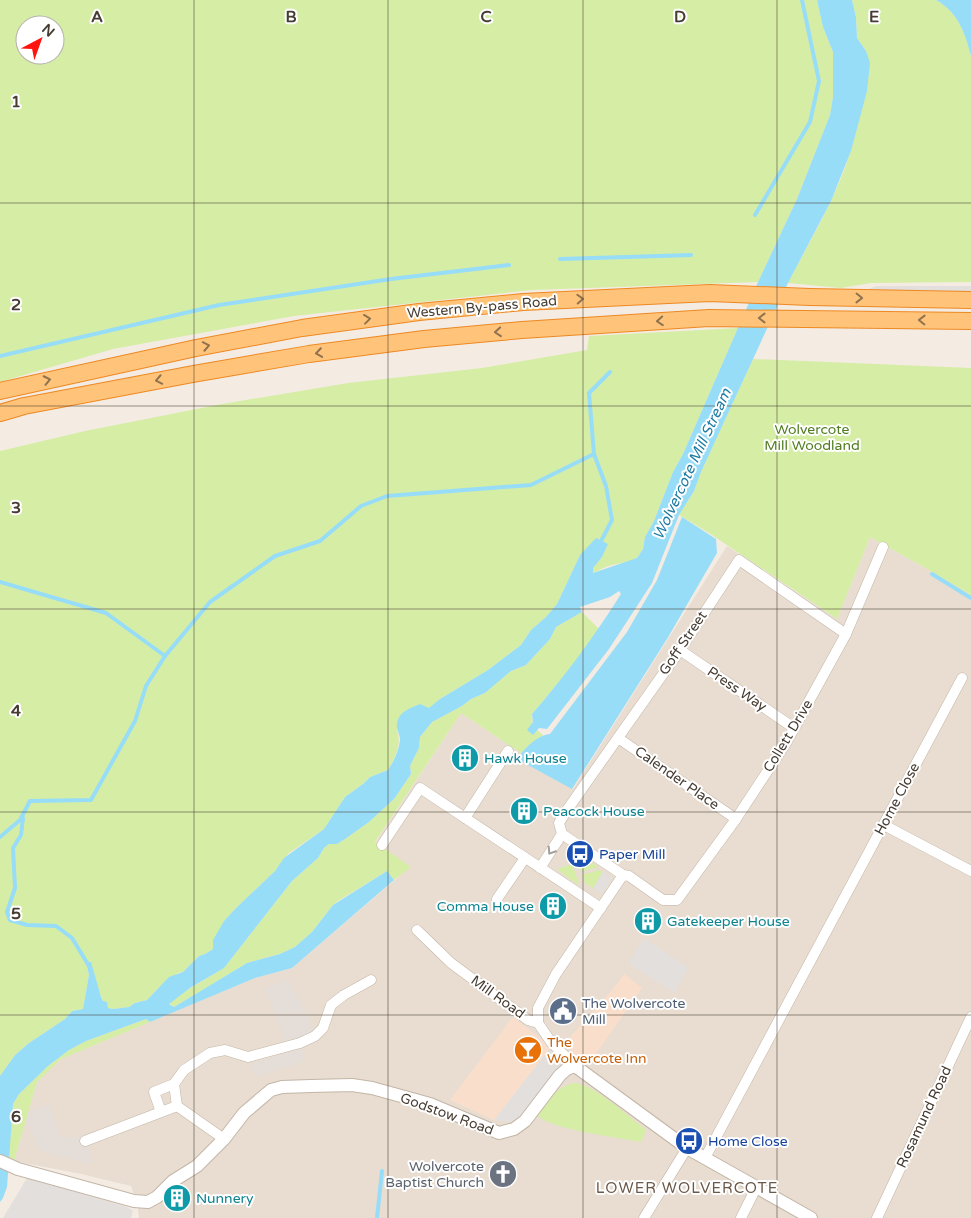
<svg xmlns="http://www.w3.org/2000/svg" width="971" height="1218" viewBox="0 0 971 1218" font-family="'Varela Round',sans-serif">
	<rect width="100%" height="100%" fill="#f4ece3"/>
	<polygon fill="#e8ddd0" points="870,537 927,569 971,595 971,1218 139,1218 137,1202 131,1186 81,1174 14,1161 37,1082 61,1059 255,978 292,968 410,867 375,843 461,713 521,753 517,759 573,789 727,546 837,619"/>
	<g fill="#f9dfcb">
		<polygon points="624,974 642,988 588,1065 564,1044 612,990"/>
		<polygon points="513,1017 566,1059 524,1112 515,1121 508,1122 494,1120 450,1100"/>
	</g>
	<g fill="#e5ded8">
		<polygon points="288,979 315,1031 285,1042 265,988"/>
		<polygon points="302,1048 305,1061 256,1077 250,1064"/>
		<polygon points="49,1104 60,1135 70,1139 83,1134 93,1162 87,1164 38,1150 25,1113"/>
	</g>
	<g fill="#d6eda6" fill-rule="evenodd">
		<path d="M 0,0 L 817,0 L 823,27 L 833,52 L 833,97 L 830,115 L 797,199 L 758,282 L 532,290 L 294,316 L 113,349 L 0,382 ZM 25,25 L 55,25 L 55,55 L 25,55 Z"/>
		<path d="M 852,0 L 936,0 C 958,12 965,33 971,56 L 971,282 L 871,283 L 841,288 L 788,283 C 814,233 846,182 857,126 C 862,102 863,76 866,51 L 857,38 L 856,17 Z"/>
		<path d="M 738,328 L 683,454 L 673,472 L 654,521 L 645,537 L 643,549 L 637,558 L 630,561 L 608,566 L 593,573 L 592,568 L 602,557 L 604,552 L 580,555 L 557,604 L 546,617 L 531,630 L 521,645 L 488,670 L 440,699 L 429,709 L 423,705 L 397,730 C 402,744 395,758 388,770 L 370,777 L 363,784 L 345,797 L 324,829 L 289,853 L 275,871 L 237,907 L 224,921 L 213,949 L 205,954 L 199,956 L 183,972 L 178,973 L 158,988 L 147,1000 L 135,1003 L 129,1007 L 113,1009 L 108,1008 L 103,1001 L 86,962 L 89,975 L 83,1009 L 72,1011 L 65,1019 L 29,1043 L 15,1055 L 0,1076 L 0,451 L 85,431 L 222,404 L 348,383 L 482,368 L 587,350 L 589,336 Z"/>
		<polygon points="753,359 971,368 971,595 927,569 870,537 837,619 709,533 679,515 694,491 701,472"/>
		<polygon points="582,612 599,629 567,673 532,714 533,735 537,730 543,735 521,753 461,713 375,842 411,867 394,880 387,871 338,901 333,905 312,932 295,947 280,954 247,963 174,1007 169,1003 189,989 224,968 292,881 318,858 324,848 329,844 337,844 345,839 369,822 394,799 411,774 410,766 419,748 420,737 432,722 462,706 471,699 485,693 511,671 526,665 550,639 556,627"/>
		<polygon points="587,859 598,867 581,872 578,861"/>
		<polygon points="572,864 579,883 577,884 557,869"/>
		<polygon points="599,870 603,872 593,888 585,883 582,875"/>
		<polygon points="146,1019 150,1022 61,1059 37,1082 14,1161 8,1160 13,1104 19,1094 48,1066 69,1050 86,1041"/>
		<path d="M 574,1083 C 594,1084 629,1117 646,1130 L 641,1142 C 621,1138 548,1129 537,1115 C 548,1101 556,1087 574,1083 Z"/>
	</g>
	<g fill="#e3dfdc">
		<polygon points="877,286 971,286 971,294 858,293"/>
		<polygon points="603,872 612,878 602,894 593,888"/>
		<polygon points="644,938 688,968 674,993 628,963"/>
		<polygon points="551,1047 566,1059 524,1112 515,1121 508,1122 494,1120"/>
		<polygon points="27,1178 127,1207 133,1211 131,1218 3,1218"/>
	</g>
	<g fill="#97ddf8">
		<path d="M 817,0 L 852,0 L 856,17 L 857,38 L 866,51 L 870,63 L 867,91 L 851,151 L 831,201 L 788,283 L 701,472 L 694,491 L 679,515 L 652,583 L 609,649 L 547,729 L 539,728 L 533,735 L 527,730 L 533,722 L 532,714 C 565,676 594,637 621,594 L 619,591 L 610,597 L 580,607 L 582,612 L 556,627 L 550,639 L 526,665 L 511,671 L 485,693 L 471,699 L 462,706 L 432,722 L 420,737 L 419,748 L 410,766 L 411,774 L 394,799 L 369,822 L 345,839 L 337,844 L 329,844 L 324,848 L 318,858 L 292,881 L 224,968 L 190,988 L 169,1004 L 174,1007 L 247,963 L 280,954 L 295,947 L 312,932 L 333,905 L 387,871 L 394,880 L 292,968 L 255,978 L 150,1022 L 146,1019 L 86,1041 L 69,1050 L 48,1066 L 19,1094 L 13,1104 L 7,1187 L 3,1198 L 0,1202 L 0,1076 L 15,1055 L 29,1043 L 65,1019 L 72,1011 L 83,1009 L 89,975 L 86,962 L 91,962 L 101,997 L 103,1001 L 107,1002 L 108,1008 L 113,1009 L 129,1007 L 135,1003 L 147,1000 L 169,977 L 183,972 L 199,956 L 205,954 L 213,949 L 213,940 L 224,921 L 237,907 L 275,871 L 284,858 L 324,829 L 345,797 L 363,784 L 370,777 L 388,770 C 394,761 399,750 400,740 C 400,736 398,732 397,728 C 396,713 408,709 420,704 L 429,708 L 440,699 L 488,670 L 521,645 L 531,630 L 546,617 L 557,604 L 580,555 L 596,538 L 608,544 L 602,557 L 593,568 L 593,573 L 637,558 L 643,549 L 645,537 L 654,521 L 673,472 L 683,454 L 758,282 L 797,199 L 830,115 L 833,97 L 833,52 L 823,27 Z"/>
		<path d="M 936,0 L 971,0 L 971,56 C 965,33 958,12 936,0 Z"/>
		<path d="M 682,517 L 716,539 L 717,553 L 667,639 L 572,789 L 517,759 C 524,749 537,735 550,734 L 627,632 L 657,580 Z"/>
	</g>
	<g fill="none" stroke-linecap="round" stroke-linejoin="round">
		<g stroke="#97ddf8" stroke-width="4">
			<polyline points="755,215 810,122 819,81 802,0"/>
			<polyline points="560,259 691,255"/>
			<polyline points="0,356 219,305 391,279 509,265"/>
			<polyline points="599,545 612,520 606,486 594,454 589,393 610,372"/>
			<polyline points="932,574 971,598"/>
			<polyline points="0,582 106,613 165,656 146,686 135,721 91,800 30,801 20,820 0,837"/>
			<polyline points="165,656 210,602 275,556 320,541 361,506 387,496 531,485 594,454"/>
			<polyline points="23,818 21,835 13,848 15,888 7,912 10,920 27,925 56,926 72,938 89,966"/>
			<polyline points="377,1218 382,1171"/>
		</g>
		<defs>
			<g id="minor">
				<polyline points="680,650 794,728"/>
				<polyline points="618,738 736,819"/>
				<polyline points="465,818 508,751"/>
				<polyline points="884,825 971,871"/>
				<polyline points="562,834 623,875 629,876 663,900 677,900 736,819 786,743 846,634 883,547"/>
				<polyline points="562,834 559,823 567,810 680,650 739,560 846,634"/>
				<polyline points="382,845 420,788 601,908"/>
				<polyline points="540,868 562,834"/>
				<polyline points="497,899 525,858"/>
				<polyline points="417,930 451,963 528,1020 538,1023 551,1042 575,1066"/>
				<polyline points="538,1023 538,1008 556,974 623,875"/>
				<polyline points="161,1112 154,1092 174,1084"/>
				<polyline points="224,1139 177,1106 174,1084 184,1070 210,1053 225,1050 248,1057 300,1043 315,1036 323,1028 331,1005 344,995 371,980"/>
				<polyline points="85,1141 177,1106"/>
				<polyline points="705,1158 962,678"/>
				<polyline points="644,1218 687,1148"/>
				<polyline points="741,1218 756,1188"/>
				<polyline points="877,1218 971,1017"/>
			</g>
			<polyline id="tertiary" points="0,1161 18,1169 134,1201 148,1202 157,1197 173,1181 197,1166 224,1139 244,1113 271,1090 282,1087 311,1086 352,1085 372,1088 430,1104 499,1133 514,1129 525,1121 560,1075 567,1069 575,1066 687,1148 811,1218"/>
			<g id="trunk">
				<polyline points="0,391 196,348 302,328 419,312 523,302 710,293 810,297 971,300"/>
				<polyline points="0,413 24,406 193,374 309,354 424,339 522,330 709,318 971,321"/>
			</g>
		</defs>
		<use href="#minor" stroke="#c3b6a7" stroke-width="11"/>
		<use href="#tertiary" stroke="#c3b6a7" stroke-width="14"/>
		<use href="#trunk" stroke="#e82" stroke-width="18"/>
		<use href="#minor" stroke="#fff" stroke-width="10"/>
		<use href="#tertiary" stroke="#fff" stroke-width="12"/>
		<use href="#trunk" stroke="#ffc479" stroke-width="16"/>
	</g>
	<defs><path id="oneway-chevron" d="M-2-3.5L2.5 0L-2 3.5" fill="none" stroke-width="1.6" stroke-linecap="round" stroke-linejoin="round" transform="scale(1.25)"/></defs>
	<g stroke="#90724e">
		<use href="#oneway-chevron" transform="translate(859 298) rotate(1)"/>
		<use href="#oneway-chevron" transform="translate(580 299) rotate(-3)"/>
		<use href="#oneway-chevron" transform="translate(762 318) rotate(-180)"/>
		<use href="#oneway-chevron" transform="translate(367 319) rotate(-7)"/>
		<use href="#oneway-chevron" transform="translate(922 320) rotate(-179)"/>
		<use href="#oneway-chevron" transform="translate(660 321) rotate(176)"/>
		<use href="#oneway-chevron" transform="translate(498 332) rotate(175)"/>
		<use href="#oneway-chevron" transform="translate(206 346) rotate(-11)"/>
		<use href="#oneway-chevron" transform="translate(319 353) rotate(172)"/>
		<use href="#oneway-chevron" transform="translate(47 380) rotate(-12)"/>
		<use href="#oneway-chevron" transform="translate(159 380) rotate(169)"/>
	</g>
	<use stroke="#a29e98" href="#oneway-chevron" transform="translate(551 851) rotate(123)"/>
	<path fill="none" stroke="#463c32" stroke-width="1" stroke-opacity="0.55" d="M 194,0 L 194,1218M 388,0 L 388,1218M 583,0 L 583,1218M 777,0 L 777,1218M 0,203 L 971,203M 0,406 L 971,406M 0,609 L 971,609M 0,812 L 971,812M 0,1015 L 971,1015"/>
	<defs>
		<symbol id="building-disc" viewBox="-11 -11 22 22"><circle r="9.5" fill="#0f9aa8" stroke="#fff"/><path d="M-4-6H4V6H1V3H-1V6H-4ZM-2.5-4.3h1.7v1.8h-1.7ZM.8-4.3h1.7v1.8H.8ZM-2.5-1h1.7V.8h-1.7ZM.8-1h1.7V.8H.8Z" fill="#fff"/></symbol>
		<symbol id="bus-disc" viewBox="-11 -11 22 22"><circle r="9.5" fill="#1a4fb4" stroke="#fff"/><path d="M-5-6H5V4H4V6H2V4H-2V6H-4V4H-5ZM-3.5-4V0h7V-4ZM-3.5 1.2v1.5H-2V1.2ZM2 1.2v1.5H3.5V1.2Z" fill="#fff"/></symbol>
		<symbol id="civic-disc" viewBox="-11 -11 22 22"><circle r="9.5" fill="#5c6f8a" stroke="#fff"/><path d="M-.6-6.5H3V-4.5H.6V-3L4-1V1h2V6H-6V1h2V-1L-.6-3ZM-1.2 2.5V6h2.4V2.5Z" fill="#fff"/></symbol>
		<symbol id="bar-disc" viewBox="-11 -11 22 22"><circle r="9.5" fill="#e8710a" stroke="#fff"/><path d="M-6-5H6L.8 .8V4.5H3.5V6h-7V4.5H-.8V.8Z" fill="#fff"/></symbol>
		<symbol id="church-disc" viewBox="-11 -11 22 22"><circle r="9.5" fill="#6b7280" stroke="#fff"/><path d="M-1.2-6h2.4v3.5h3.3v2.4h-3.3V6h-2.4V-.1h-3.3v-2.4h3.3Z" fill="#fff"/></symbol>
	</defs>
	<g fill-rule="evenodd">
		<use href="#building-disc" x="449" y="742" width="32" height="32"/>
		<use href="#building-disc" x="508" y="795" width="32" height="32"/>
		<use href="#bus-disc" x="564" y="838" width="32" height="32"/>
		<use href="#building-disc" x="537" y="890" width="32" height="32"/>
		<use href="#building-disc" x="632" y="905" width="32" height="32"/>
		<use href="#civic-disc" x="547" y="995" width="32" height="32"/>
		<use href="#bar-disc" x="512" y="1034" width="32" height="32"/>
		<use href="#bus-disc" x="673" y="1125" width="32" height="32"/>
		<use href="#church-disc" x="487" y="1158" width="32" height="32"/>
		<use href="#building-disc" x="161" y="1182" width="32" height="32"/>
	</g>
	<g text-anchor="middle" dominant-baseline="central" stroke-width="4" stroke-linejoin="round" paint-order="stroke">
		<g font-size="14" fill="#463c32" stroke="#fff">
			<text transform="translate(482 307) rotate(-5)">Western By-pass Road</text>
			<text transform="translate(683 643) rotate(-56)">Goff Street</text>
			<text transform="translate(737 689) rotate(34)">Press Way</text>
			<text transform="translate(788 736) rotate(-59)">Collett Drive</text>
			<text transform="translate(677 778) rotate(35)">Calender Place</text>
			<text transform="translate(897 799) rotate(-62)">Home Close</text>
			<text transform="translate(498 997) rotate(36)">Mill Road</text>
			<text transform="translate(447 1114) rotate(20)">Godstow Road</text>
			<text transform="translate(924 1117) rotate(-65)">Rosamund Road</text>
		</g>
		<g font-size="14" fill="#507d20" stroke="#fff">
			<text x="812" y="429">Wolvercote<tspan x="812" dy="16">Mill Woodland</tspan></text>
		</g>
		<g font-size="14" fill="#0d838f" stroke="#fff" text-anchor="start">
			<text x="484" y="758">Hawk House</text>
			<text x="543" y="811">Peacock House</text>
			<text x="534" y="906" text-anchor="end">Comma House</text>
			<text x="667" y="921">Gatekeeper House</text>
			<text x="196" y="1198">Nunnery</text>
		</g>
		<g font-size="14" fill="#164399" stroke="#fff" text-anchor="start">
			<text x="599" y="854">Paper Mill</text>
			<text x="708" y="1141">Home Close</text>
		</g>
		<g font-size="14" fill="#4e5e75" stroke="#fff" text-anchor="start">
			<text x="582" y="1003">The Wolvercote<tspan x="582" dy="16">Mill</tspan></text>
		</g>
		<g font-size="14" fill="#c56008" stroke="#fff" text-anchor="start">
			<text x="547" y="1042">The<tspan x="547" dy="16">Wolvercote Inn</tspan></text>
		</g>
		<g font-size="14" fill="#5b616d" stroke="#fff" text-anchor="end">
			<text x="484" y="1166">Wolvercote<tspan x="484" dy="16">Baptist Church</tspan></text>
		</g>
		<g font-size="15" font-style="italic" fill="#1e7ca3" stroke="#fff">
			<text transform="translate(692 464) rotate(-65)">Wolvercote Mill Stream</text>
		</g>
		<g font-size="15" letter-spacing="1" fill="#6a5848" stroke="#fff">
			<text x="687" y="1188">LOWER WOLVERCOTE</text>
		</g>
	</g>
	<g font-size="16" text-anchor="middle" font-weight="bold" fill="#463c32" stroke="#fff" stroke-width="4" stroke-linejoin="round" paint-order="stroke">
		<text x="97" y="22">A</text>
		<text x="291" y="22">B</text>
		<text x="486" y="22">C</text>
		<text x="680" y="22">D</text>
		<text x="874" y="22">E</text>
		<text x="16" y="107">1</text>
		<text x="16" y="310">2</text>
		<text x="16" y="513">3</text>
		<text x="16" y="716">4</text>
		<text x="16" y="919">5</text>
		<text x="16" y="1122">6</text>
	</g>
	<g transform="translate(40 40) rotate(41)"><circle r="24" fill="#ffffff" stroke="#b5b1ad"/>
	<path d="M0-4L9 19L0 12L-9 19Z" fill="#ff130e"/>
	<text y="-8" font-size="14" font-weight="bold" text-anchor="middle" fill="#463c32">N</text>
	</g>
</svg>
